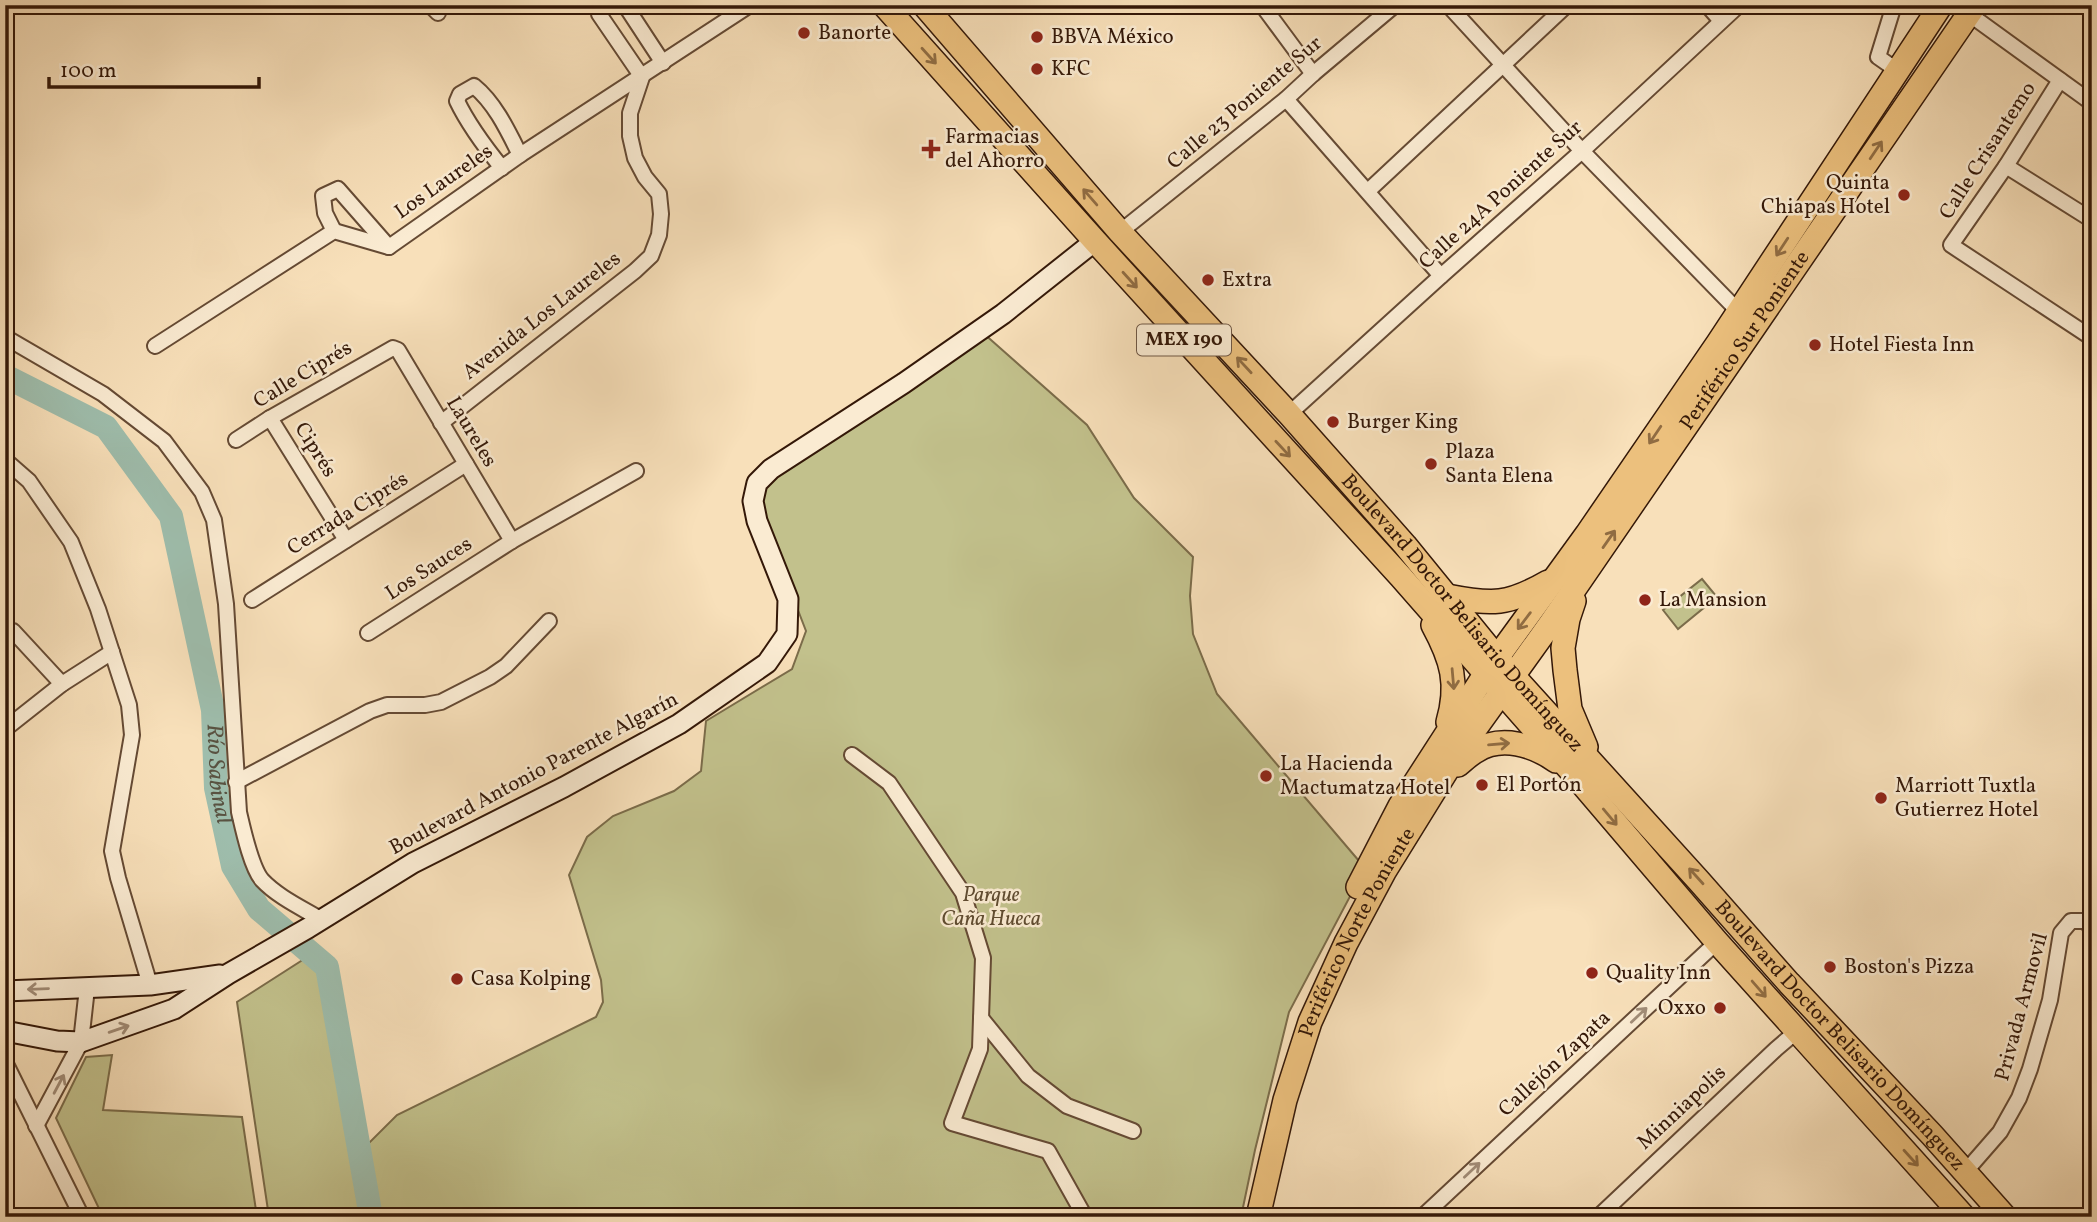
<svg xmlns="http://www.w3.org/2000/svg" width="2097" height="1222" viewBox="0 0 2097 1222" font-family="Vollkorn,serif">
	<rect width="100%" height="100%" fill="#f8e0ba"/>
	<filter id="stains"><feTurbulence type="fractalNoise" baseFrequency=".00286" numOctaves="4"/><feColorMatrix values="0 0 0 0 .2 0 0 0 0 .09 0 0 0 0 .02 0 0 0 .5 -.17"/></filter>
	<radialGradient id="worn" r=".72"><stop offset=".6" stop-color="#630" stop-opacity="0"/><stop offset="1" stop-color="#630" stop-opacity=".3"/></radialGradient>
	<g fill="#c2c18c" stroke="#7b6c4a" stroke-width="2">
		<polygon points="982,332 1087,425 1134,498 1193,557 1190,596 1193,634 1217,694 1365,868 1289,1012 1255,1150 1241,1217 269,1217 237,1002 312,954 327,967 359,1153 397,1115 596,1017 603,1002 601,980 569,875 587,837 613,816 674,791 701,771 706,721 792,669 806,631 757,504 773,476"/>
		<polygon points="1702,579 1717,597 1678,629 1663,610"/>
		<polygon points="112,1055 103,1110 242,1117 257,1217 103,1217 56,1118 86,1057"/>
	</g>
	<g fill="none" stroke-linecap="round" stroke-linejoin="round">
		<path stroke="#9ebdac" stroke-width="24" id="s1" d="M 5,376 L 106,427 L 171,516 L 213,710 L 216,788 L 233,866 L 259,909 L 327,967 L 371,1217"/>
		<defs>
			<g id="street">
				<polyline points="430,5 438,13"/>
				<polyline points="625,5 663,63"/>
				<polyline points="1262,5 1313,74"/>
				<polyline points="1448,5 1582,151 1739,312"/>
				<polyline points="1707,5 1721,21"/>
				<polyline points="1894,5 1878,57 1898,71"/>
				<polyline points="1969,14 2092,103"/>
				<polyline points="2060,80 2006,166 1951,245 2092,338"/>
				<polyline points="1286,99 1441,276"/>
				<polyline points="2006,166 2092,220"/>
				<path d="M 502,168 C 485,147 469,126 457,101 L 460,94 L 474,86 C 495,103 508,131 520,155"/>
				<polyline points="1368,191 1567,5"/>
				<polyline points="334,231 325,213 323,196 338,189 388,246"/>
				<polyline points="1120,232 1286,99 1313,74 1395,5"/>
				<polyline points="389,247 520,155 750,5"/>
				<path d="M 5,337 L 103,394 L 164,441 L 202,492 L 214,520 L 226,604 L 239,812 C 243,829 251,867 262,880 C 278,897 302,908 322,920"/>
				<polyline points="155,346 334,231 389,247"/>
				<polyline points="1289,414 1441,276 1582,151 1739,5"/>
				<polyline points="270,418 346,540"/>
				<polyline points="441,423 635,271 651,256 659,235 661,214 659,194 645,177 635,158 630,136 630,113 642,77 599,14 600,10 606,5"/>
				<polyline points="236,440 270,418 393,348 398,350 512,541"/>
				<polyline points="5,460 29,481 71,542 98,609 129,705 132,735 112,851 118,878 150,985"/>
				<polyline points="252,600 466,464"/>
				<polyline points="368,633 512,541 636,471"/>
				<polyline points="5,638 13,631 62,684"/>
				<polyline points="5,729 62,684 112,652"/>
				<polyline points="852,755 889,783 963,893 983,958 980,1049 952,1123 1048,1151 1085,1217"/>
				<polyline points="236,782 370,711 387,705 425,705 441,702 490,677 506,666 549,621"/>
				<polyline points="981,1018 1028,1076 1067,1106 1133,1131"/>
				<polyline points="5,1062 82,1217"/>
				<polyline points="36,1126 81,1042 87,988"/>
				<polyline points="1966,1171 2000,1132 2019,1098 2030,1069 2050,1000 2061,933 2071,921 2084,921 2092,927"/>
				<polyline points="1422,1217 1717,942"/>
				<polyline points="1598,1217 1776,1049 1796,1032"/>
			</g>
			<g id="secondary">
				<polyline points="5,991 150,985 220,975"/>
				<polyline points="5,1031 57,1041 81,1042 174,1009 228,974 308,928 413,863 564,787 679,724 767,663 787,634 788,599 757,521 753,501 757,483 771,469 904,383 1003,314 1095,241"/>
			</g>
			<g id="primary">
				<polyline points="884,5 1095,241 1401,577 1572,772 1717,942 1964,1217"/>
				<path id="s2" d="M 924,5 L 1120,232 L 1289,414 L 1405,545 L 1497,658 L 1699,881 L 1789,983 L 1932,1135 L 2005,1217"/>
				<path d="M 1447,596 C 1493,605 1508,605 1548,582"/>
				<polyline points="1574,601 1568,619 1563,648 1565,670 1570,709 1586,747"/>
				<path d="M 1433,625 C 1452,660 1459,684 1448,722"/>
				<path d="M 1458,765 C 1464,760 1469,755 1476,751 C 1501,735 1534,745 1556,761"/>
				<polyline points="1358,887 1400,806 1486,673 1587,534 1718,343 1941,5"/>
				<path id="s3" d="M 1258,1217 L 1285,1100 L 1310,1022 L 1346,943 L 1384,872 L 1457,754 L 1551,623 L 1975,5"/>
			</g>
		</defs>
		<use href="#street" stroke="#654a34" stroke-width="18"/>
		<use href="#secondary" stroke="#341808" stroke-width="23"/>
		<use href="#primary" stroke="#341808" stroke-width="26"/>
		<use href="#street" stroke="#faebd2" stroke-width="14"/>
		<use href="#secondary" stroke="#faebd2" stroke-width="19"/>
		<use href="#primary" stroke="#ecc07d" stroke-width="23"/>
	</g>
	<defs><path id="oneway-shaft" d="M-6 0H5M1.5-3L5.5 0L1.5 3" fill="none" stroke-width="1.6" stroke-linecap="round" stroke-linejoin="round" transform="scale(1.75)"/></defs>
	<g stroke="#906c42">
		<use href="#oneway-shaft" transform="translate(929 56) rotate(48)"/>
		<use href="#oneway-shaft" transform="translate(1876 150) rotate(-56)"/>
		<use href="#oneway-shaft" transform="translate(1090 197) rotate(-131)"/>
		<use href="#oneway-shaft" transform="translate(1782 247) rotate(123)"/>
		<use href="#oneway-shaft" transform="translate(1130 280) rotate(48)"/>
		<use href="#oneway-shaft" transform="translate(1244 365) rotate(-133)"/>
		<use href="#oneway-shaft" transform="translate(1655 435) rotate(124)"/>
		<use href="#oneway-shaft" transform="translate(1283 449) rotate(47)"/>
		<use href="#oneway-shaft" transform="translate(1609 539) rotate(-55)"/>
		<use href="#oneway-shaft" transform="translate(1524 621) rotate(127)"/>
		<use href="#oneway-shaft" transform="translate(1453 679) rotate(85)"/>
		<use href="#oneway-shaft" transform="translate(1499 744) rotate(-5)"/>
		<use href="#oneway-shaft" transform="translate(1610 817) rotate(50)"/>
		<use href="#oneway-shaft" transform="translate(1696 876) rotate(-132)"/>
		<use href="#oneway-shaft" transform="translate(1759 989) rotate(49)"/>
		<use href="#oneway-shaft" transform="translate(1911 1158) rotate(48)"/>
	</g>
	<g stroke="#a18c77">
		<use href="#oneway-shaft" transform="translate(38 989) rotate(178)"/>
		<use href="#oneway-shaft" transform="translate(1639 1015) rotate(-43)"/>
		<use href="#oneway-shaft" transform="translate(119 1029) rotate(-19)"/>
		<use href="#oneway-shaft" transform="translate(59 1084) rotate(-62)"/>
		<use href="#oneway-shaft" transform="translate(1472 1170) rotate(-43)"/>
	</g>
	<g fill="#8f2418" stroke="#faebd2" stroke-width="2.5">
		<circle cx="804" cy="33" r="7"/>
		<circle cx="1037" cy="37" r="7"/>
		<circle cx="1037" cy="69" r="7"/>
		<path d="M927.5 138.5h7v7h7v7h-7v7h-7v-7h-7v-7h7z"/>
		<circle cx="1904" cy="195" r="7"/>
		<circle cx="1208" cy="280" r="7"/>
		<circle cx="1815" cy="345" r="7"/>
		<circle cx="1333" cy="422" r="7"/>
		<circle cx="1431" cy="464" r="7"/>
		<circle cx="1645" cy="600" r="7"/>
		<circle cx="1266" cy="776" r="7"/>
		<circle cx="1482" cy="785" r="7"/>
		<circle cx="1881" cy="798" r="7"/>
		<circle cx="1830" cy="967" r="7"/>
		<circle cx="1592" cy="973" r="7"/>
		<circle cx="457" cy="979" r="7"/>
		<circle cx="1720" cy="1008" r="7"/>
	</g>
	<g text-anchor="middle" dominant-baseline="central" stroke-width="5" stroke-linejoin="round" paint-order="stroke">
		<rect fill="#faebd2" stroke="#6f5745" stroke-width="2" x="1137" y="324.5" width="94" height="31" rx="5"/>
		<g font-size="19" font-weight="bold" fill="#341808">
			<text x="1184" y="340">MEX 190</text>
		</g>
		<g font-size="21" fill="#341808" stroke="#faebd2" text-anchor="start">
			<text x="818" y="33">Banorte</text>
			<text x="1051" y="37">BBVA México</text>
			<text x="1051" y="69">KFC</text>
			<text x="945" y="137">Farmacias<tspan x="945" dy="24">del Ahorro</tspan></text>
			<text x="1890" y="183" text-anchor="end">Quinta<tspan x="1890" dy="24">Chiapas Hotel</tspan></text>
			<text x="1222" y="280">Extra</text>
			<text x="1829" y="345">Hotel Fiesta Inn</text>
			<text x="1347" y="422">Burger King</text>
			<text x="1445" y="452">Plaza<tspan x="1445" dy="24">Santa Elena</tspan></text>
			<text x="1659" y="600">La Mansion</text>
			<text x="1280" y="764">La Hacienda<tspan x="1280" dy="24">Mactumatza Hotel</tspan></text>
			<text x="1496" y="785">El Portón</text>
			<text x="1895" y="786">Marriott Tuxtla<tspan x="1895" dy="24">Gutierrez Hotel</tspan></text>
			<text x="1844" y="967">Boston's Pizza</text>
			<text x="1606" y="973">Quality Inn</text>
			<text x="471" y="979">Casa Kolping</text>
			<text x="1706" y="1008" text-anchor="end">Oxxo</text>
		</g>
		<g font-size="21" fill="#341808" stroke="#faebd2">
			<text transform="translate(1245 103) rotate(-40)">Calle 23 Poniente Sur</text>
			<text transform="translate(1988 151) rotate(-57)">Calle Crisantemo</text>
			<text transform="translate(444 182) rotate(-35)">Los Laureles</text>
			<text transform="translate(1501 195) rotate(-42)">Calle 24A Poniente Sur</text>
			<text transform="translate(542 316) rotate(-38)">Avenida Los Laureles</text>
			<text stroke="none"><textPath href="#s3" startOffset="1012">Periférico Sur Poniente</textPath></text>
			<text transform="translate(303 375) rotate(-31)">Calle Ciprés</text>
			<text transform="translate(471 432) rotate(59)">Laureles</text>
			<text transform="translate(315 450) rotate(58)">Ciprés</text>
			<text transform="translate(348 514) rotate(-32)">Cerrada Ciprés</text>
			<text transform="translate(429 569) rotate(-33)">Los Sauces</text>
			<text stroke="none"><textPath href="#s2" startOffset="812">Boulevard Doctor Belisario Domínguez</textPath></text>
			<text transform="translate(534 774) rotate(-28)">Boulevard Antonio Parente Algarín</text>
			<text stroke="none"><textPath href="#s3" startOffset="303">Periférico Norte Poniente</textPath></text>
			<text transform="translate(2022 1007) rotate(-75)">Privada Armovil</text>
			<text stroke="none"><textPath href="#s2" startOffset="1379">Boulevard Doctor Belisario Domínguez</textPath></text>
			<text transform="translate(1555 1064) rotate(-43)">Callejón Zapata</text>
			<text transform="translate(1682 1108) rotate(-43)">Minniapolis</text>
		</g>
		<g font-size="21" font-style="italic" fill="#5f4b30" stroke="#faebd2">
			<text x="991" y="895">Parque<tspan x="991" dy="24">Caña Hueca</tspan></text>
		</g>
		<g font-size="23" font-style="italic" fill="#595241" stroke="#faebd2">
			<text stroke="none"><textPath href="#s1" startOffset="486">Río Sabinal</textPath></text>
		</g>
	</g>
	<rect width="2097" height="1222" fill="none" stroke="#f8e0ba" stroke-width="28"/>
	<rect x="7" y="7" width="2083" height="1208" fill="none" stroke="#341808" stroke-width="3.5"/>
	<rect x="14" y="14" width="2069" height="1194" fill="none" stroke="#341808" stroke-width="2"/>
	<path d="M49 77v10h210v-10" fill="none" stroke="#341808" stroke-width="3.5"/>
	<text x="60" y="77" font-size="21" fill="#341808" stroke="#faebd2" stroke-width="5" paint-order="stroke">100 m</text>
	<rect width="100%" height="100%" filter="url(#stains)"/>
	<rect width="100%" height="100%" fill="url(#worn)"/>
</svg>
